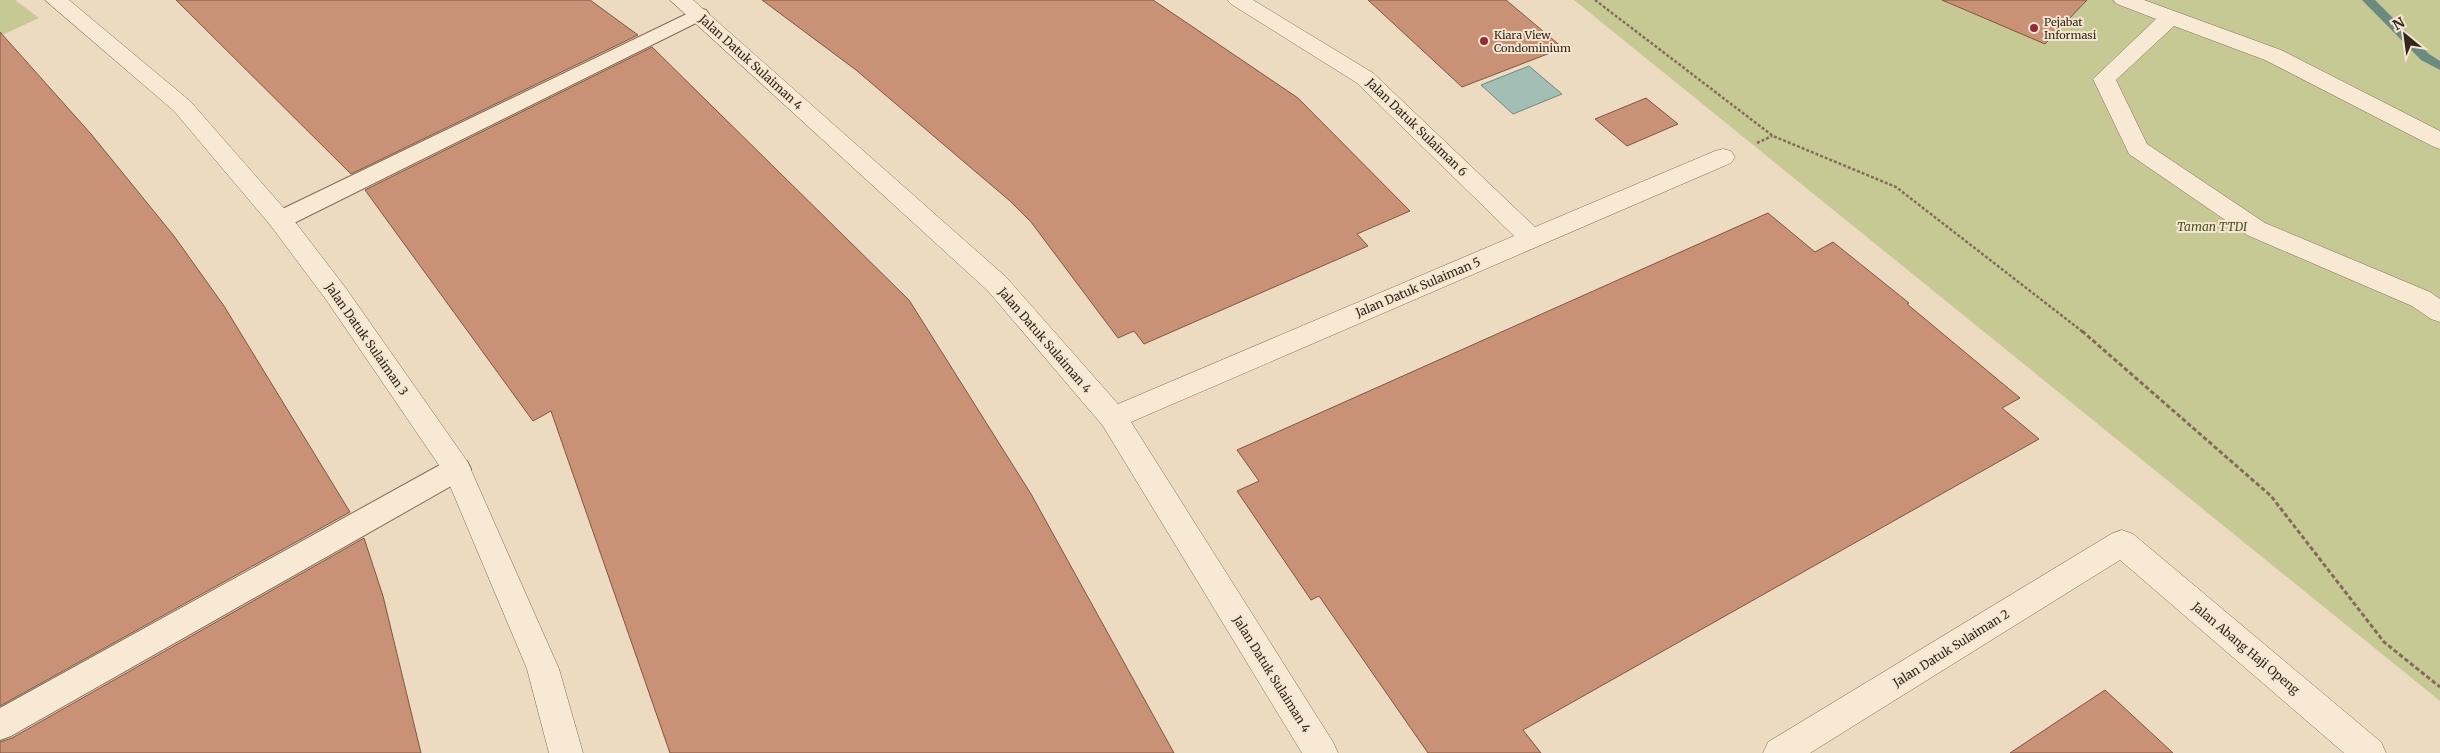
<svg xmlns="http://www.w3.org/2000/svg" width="2440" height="753" viewBox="0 0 2440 753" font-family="Merriweather,serif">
	<rect width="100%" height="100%" fill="#ecdbc0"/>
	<g fill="#c7c995">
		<polygon points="0,0 15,0 39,18 0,36"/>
		<polygon points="1574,0 2440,0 2440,701"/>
	</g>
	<polygon fill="#a3beb4" stroke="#6b8b80" points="1529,66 1562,94 1513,114 1481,85"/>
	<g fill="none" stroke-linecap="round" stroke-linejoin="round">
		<polygon fill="#6b8b80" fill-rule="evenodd" points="2362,0 2375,0 2429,54 2440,61 2440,70 2421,60"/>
	</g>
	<g fill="#c99277" stroke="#825540">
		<polygon points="176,0 590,0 638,35 351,174"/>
		<polygon points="762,0 1153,0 1298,98 1410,211 1357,234 1368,246 1144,344 1134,331 1118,338 1031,222 1010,201 856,70"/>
		<polygon points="1368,0 1506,0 1563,48 1462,87"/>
		<polygon points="1942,0 2087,0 2045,44"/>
		<polygon points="0,32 91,134 174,236 224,306 350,512 0,706"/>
		<polygon points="652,47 909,300 1031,494 1174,753 670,753 551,411 533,421 365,190"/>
		<polygon points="1646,98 1678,124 1627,146 1595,119"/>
		<polygon points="1768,213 1815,252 1833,242 1909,303 1907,304 2020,398 2002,408 2039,439 1523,730 1541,753 1428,753 1319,596 1311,600 1237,491 1259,481 1237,450"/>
		<polygon points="364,538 383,596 421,753 0,753 0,742 12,738"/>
		<polygon points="2105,690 2173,753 2010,753 2061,719"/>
	</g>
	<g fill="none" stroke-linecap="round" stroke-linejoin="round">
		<defs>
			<g id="service">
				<polygon points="699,8 706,10 709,14 706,18 288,226 280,228 272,226 268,220 272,214"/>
				<polygon points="457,458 467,461 471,469 467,477 11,736 0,740 0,708 447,461"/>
			</g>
			<polygon id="pedestrian" points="2113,0 2144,0 2281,50 2440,131 2440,149 2432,146 2265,60 2174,26 2116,80 2147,144 2265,223 2430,292 2440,299 2440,322 2431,319 2412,306 2247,235 2129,154 2093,79 2156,19 2117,4"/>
			<g id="minor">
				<polygon points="45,0 69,0 190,101 289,214 345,287 467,461 559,669 583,753 549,753 527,669 445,474 327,301 271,226 174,111"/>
				<polygon points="670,0 693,0 1006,277 1118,404 1514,236 1357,83 1231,4 1227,0 1253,0 1373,73 1535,227 1715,151 1723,149 1731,151 1735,157 1731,163 1131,422 1333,742 1338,753 1302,753 1103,426 988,291"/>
				<polygon points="2122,530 2133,534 2381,742 2386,753 2344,753 2120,560 1810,753 1763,753 1768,742 2111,534"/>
			</g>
		</defs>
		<use href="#service" stroke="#846c59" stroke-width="2"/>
		<use href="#pedestrian" stroke="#846c59" stroke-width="1"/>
		<use href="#minor" stroke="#846c59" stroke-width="1"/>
		<g stroke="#846c59" stroke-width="2.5" stroke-dasharray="3 2" stroke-linecap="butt">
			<polyline points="1595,0 1773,136 1896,187 2083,332"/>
			<polyline points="1757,143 1772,136"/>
		</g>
		<polyline stroke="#846c59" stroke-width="3" stroke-dasharray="4.5 2.5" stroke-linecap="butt" points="2082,331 2271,496 2384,642 2440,687"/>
		<use href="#service" fill="#f7e9d3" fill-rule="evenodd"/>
		<use href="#pedestrian" fill="#f7e9d3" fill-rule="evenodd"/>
		<use href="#minor" fill="#f7e9d3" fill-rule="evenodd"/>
	</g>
	<g fill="#912b34" stroke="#f4e6cf" stroke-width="2">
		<circle cx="2034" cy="28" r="5"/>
		<circle cx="1484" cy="41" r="5"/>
	</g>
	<g text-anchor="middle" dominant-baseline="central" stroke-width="4" stroke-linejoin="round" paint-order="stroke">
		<g font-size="11" fill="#34261d" stroke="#f4e6cf" text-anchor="start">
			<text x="2044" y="22">Pejabat<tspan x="2044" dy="13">Informasi</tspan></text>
			<text x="1494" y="35">Kiara View<tspan x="1494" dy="13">Condominium</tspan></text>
		</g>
		<g font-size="12" fill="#34261d" stroke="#f4e6cf">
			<text transform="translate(751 62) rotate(42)">Jalan Datuk Sulaiman 4</text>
			<text transform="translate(1417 127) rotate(44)">Jalan Datuk Sulaiman 6</text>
			<text transform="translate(1418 287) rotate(-23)">Jalan Datuk Sulaiman 5</text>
			<text transform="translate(367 339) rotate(55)">Jalan Datuk Sulaiman 3</text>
			<text transform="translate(1045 340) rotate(49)">Jalan Datuk Sulaiman 4</text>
			<text transform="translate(1951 648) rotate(-32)">Jalan Datuk Sulaiman 2</text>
			<text transform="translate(2246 648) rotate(40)">Jalan Abang Haji Openg</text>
			<text transform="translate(1272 674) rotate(58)">Jalan Datuk Sulaiman 4</text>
		</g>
		<g font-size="12" font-style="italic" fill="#485024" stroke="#f4e6cf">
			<text x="2212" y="226">Taman TTDI</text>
		</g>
	</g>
	<g transform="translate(2405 35) rotate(331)" stroke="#f4e6cf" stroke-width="4" paint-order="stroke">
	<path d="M0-4L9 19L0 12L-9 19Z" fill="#34261d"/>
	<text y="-8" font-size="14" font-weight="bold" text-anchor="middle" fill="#34261d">N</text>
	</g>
</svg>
